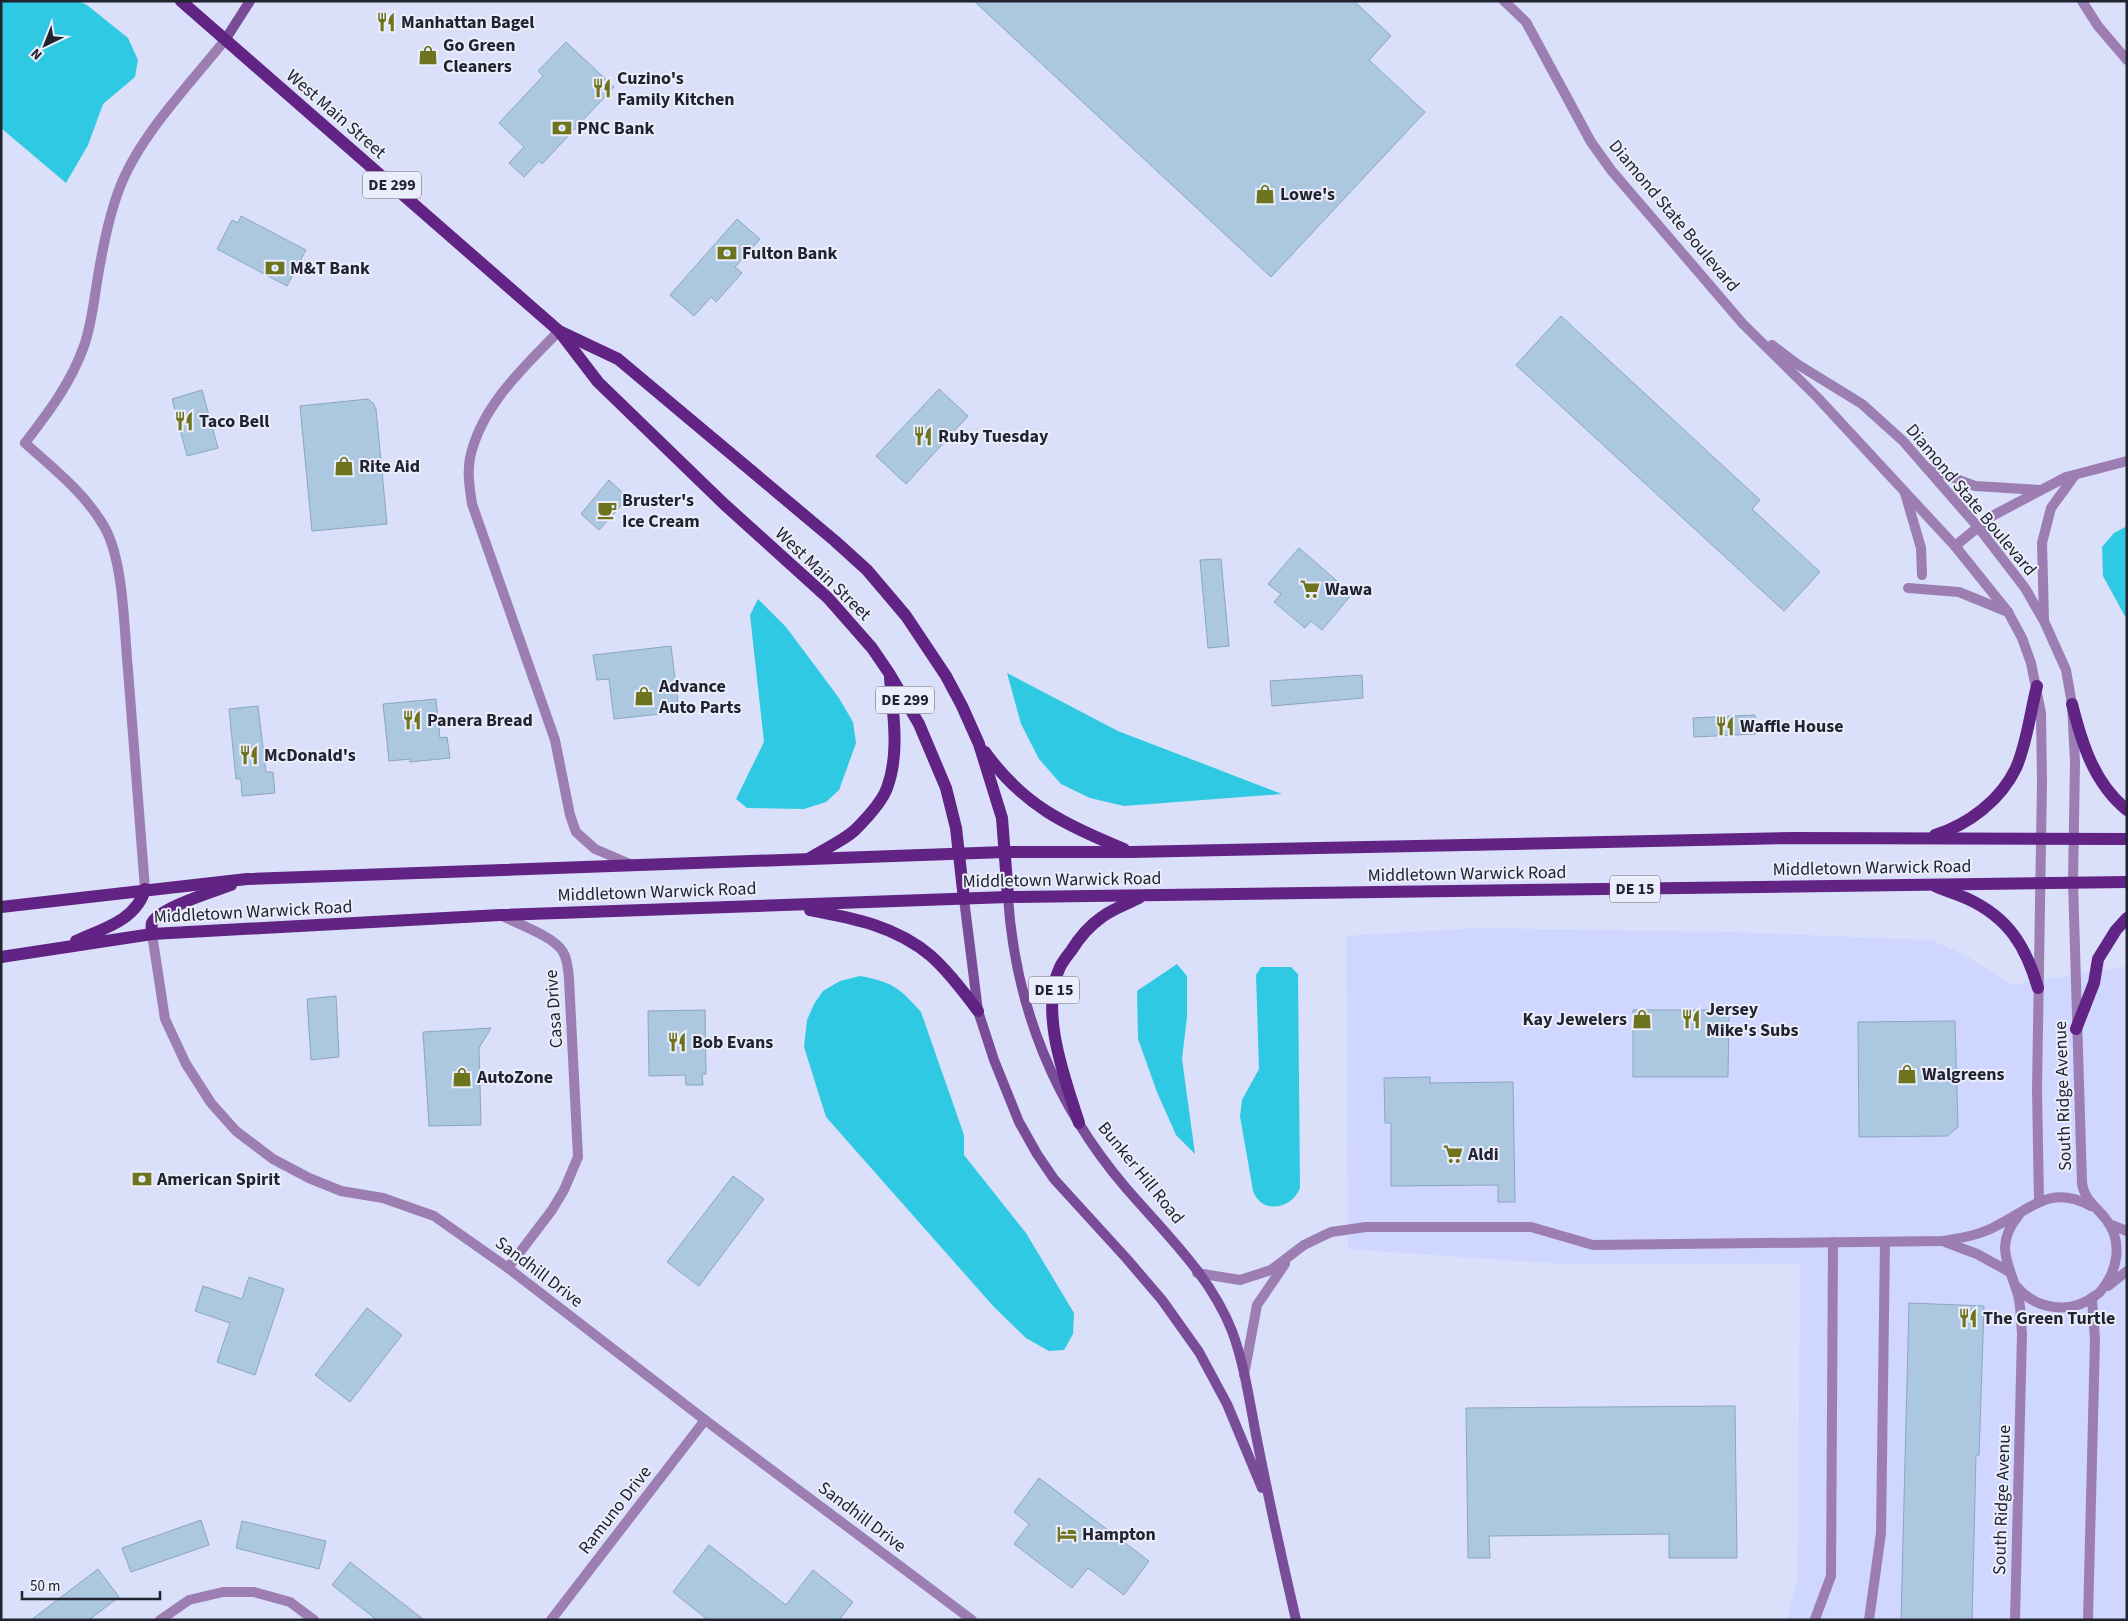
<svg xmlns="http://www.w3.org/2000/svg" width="2128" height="1621" viewBox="0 0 2128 1621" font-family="'Source Sans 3',sans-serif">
	<rect width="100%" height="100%" fill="#dadffa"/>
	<polygon fill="#cfd6ff" points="1479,928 1729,932 1931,940 1965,955 2011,985 2127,966 2127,1620 1787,1620 1798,1576 1800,1264 1562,1264 1348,1249 1346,936"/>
	<g fill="#2fc9e3">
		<polygon points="1,1 78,1 87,5 128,38 138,60 135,77 103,104 88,145 66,183 1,128"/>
		<polygon points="2127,526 2127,620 2103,576 2102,547 2114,533"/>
		<polygon points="758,599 786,627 839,698 853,722 856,743 839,790 826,802 804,809 747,808 736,799 764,742 750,615"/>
		<polygon points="1007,673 1118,731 1282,794 1124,806 1090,798 1061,784 1039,759 1021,724"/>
		<polygon points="1177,964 1187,976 1187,1017 1182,1059 1195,1154 1176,1135 1157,1092 1138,1039 1137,991"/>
		<path d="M 1261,967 L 1291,967 L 1298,974 L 1300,1188 C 1292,1209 1262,1215 1253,1191 L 1240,1116 L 1242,1100 L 1259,1069 L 1256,975 Z"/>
		<path d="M 860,976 C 892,982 899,987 921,1012 L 964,1135 L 964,1155 L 1026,1233 L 1074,1313 L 1073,1334 L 1064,1350 L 1049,1351 L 1026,1338 L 994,1307 L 826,1117 L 804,1047 L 807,1020 L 814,1004 L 823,991 L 840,981 Z"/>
	</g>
	<g fill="#acc8e1" stroke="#8ba6be">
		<polygon points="974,1 1354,1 1391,36 1369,60 1425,112 1271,277"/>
		<polygon points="566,42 614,87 542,164 539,161 524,177 509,163 524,147 499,123 543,76 538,71"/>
		<polygon points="241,216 306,250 287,286 217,249 232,220 238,223"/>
		<polygon points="737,219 760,239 735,267 742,273 716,302 711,297 694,316 670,295"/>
		<polygon points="1561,316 1760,500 1752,509 1820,572 1784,611 1516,365"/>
		<polygon points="939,389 968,416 906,484 876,456"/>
		<polygon points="202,390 218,448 187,456 172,399"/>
		<polygon points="368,399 373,403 376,409 387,524 312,531 300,406"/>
		<polygon points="609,480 628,498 599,530 581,514"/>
		<polygon points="1299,548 1352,594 1322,630 1311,621 1305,628 1274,602 1281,594 1268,584"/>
		<polygon points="1221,559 1229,646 1208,648 1200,560"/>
		<polygon points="671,646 679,712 614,719 609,679 597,680 593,655"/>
		<polygon points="1362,675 1363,698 1272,706 1270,681"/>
		<polygon points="436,699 440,738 447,737 450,758 410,762 410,759 389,761 383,704"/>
		<polygon points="258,706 266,772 273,772 275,793 242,796 241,779 236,779 229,709"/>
		<polygon points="1755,715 1756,734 1694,737 1693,718"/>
		<polygon points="336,996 339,1057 311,1060 307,999"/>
		<polygon points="705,1010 706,1074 702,1074 703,1085 686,1085 685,1075 649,1076 648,1011"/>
		<polygon points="1633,1010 1729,1010 1728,1077 1633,1077"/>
		<polygon points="1955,1021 1958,1127 1947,1136 1859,1137 1858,1022"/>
		<polygon points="491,1028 479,1048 481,1125 429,1126 423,1032"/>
		<polygon points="1430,1077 1430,1083 1513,1082 1515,1202 1498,1202 1498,1185 1391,1186 1391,1123 1385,1123 1384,1078"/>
		<polygon points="733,1176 764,1199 699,1286 667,1262"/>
		<polygon points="249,1277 284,1289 255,1375 217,1362 230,1323 195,1311 203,1286 242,1299"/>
		<polygon points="1909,1303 1984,1306 1979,1455 1976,1455 1972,1620 1901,1620"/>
		<polygon points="367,1308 402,1335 350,1402 315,1375"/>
		<polygon points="1735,1406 1737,1558 1669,1558 1669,1534 1489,1536 1490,1558 1468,1558 1466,1408"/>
		<polygon points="1039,1478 1149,1561 1124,1595 1088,1568 1072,1588 1014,1544 1029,1524 1014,1512"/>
		<polygon points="201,1520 209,1545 131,1572 122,1548"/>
		<polygon points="242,1521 326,1541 319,1569 236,1548"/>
		<polygon points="709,1545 786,1605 813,1570 853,1602 839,1620 708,1620 673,1592"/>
		<polygon points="350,1562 424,1620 377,1620 332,1585"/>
		<polygon points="98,1569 119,1597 89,1620 31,1620"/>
	</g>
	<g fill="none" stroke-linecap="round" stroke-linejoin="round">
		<g stroke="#9c7eb2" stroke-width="10">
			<polyline points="1504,1 1526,22 1591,142 1611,170 1743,324 1817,397 1955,546 2008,612 2022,638 2031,663 2041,713 2042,782 2037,1089 2039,1201"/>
			<polyline points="2082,1 2098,26 2127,60"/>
			<path d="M 559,331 C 523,368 481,406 470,458 C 467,474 470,489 472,504 L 555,740 L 570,815 L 576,832 L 595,849 L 630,864"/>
			<path d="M 1772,345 L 1797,364 L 1862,404 L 1903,441 L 1978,527 L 2025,588 L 2044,621 L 2066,670 L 2072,704 L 2075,762 L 2073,882 L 2082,1183 C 2084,1199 2095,1206 2105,1218 C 2124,1241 2118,1272 2099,1293"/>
			<polyline points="1927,468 1975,486 2040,490"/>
			<polyline points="1905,493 1921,548 1922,575"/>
			<polyline points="1955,546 1992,516 2066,477 2127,461"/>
			<polyline points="1908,588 1959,592 2008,612"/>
			<polyline points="2044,620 2042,543 2051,508 2075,475"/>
			<path d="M 145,889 C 139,816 133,743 128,670 C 124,630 124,563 105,528 C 86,494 54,469 25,443 C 48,413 71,383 84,346 C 92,323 94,299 98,276 C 103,246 109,215 120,187 C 140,135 190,84 225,40"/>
			<path d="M 500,915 C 516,923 555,937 563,952 C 568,960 568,970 569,979 L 578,1157 L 564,1190 L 552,1210 L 508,1268"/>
			<polyline points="152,934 165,1019 186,1064 211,1103 236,1131 273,1159 309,1178 341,1191 383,1198 434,1216 508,1268 705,1420 972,1620"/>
			<polyline points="2109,1224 2127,1231"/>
			<polyline points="1945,1242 1977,1254 2008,1271"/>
			<path d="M 1197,1273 L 1240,1280 L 1271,1270 L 1304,1245 L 1331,1232 L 1366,1227 L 1531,1227 L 1593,1245 L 1942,1241 C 1961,1238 1981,1235 1998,1225 C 2032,1208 2051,1184 2091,1206"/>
			<path d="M 2016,1286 C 2036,1310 2071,1315 2096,1295"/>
			<polyline points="2108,1286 2127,1271"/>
			<polyline points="1244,1375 1257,1305 1285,1264"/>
			<polyline points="1815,1619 1831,1576 1833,1242"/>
			<polyline points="160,1620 189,1600 223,1592 254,1592 290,1602 314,1620"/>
			<polyline points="551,1620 705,1420"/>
			<polyline points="1869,1620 1881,1533 1885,1242"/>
			<path d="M 2015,1620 L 2022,1334 C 2021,1323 2021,1311 2019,1299 C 2011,1266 1992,1247 2019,1215"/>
			<polyline points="2088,1620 2095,1339 2092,1299"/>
		</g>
		<g stroke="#7a4c98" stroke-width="10">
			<polyline points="225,40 250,1"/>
			<path d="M 1008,897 C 1015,1006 1055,1105 1126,1188 C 1164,1232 1210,1275 1232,1331 C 1245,1366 1250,1405 1257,1440 C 1269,1500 1282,1560 1296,1620"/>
			<polyline points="964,899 978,1011 994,1060 1019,1122 1037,1154 1054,1179 1127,1259 1162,1300 1199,1352 1227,1404 1262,1488"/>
		</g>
		<g stroke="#612384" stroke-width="12">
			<polyline points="181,1 559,331 598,382 724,504 828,598 872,648 889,673 919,724 946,788 956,828 964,899"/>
			<polyline points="561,332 618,359 835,541 867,570 906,616 946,676 962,706 979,744 1002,818 1008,897"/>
			<path d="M 2072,704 C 2082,744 2094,783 2127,810"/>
			<path d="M 985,752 C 1023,805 1065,825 1124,849"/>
			<path d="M 1935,835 C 1968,825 2001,800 2016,768 C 2027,743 2030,713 2037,686"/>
			<path d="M 810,858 C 824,849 843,841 855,830 C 866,819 882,802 887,788 C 900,753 893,714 890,678"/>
			<path d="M 1935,886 C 1946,891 1957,894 1968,899 C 2009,918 2026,947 2038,988"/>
			<polyline points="1,907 247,879 1005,852 1131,852 1794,838 2127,839"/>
			<path d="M 810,910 C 853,918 896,926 931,956 C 949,972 964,992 978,1011"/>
			<path d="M 152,934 C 152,931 151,926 152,923 C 158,908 215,891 231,885"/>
			<path d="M 76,941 C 102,929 137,920 145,889"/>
			<polyline points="1,957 152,934 500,915 1008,897 2127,882"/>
			<polyline points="2076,1029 2094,983 2098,959 2116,930 2127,918"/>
			<path d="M 1079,1123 C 1065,1079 1039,1011 1060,967 C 1063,961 1067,956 1071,951 C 1079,938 1089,926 1102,917 C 1113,909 1127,904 1139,898"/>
		</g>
	</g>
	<defs>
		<symbol id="restaurant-bare" viewBox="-9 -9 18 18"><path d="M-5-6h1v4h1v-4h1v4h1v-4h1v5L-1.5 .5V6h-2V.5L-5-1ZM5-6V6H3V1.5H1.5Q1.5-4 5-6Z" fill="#6d741d" stroke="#ebedfb" stroke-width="2.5" paint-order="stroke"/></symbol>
		<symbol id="shop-bare" viewBox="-9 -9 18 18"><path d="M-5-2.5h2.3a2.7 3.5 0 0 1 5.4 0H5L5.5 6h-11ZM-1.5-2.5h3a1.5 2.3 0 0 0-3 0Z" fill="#6d741d" stroke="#ebedfb" stroke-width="2.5" paint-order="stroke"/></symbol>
		<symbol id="bank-bare" viewBox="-9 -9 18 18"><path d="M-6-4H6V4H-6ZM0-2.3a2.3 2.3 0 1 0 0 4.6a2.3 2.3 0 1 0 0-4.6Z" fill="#6d741d" stroke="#ebedfb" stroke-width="2.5" paint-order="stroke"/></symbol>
		<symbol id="cafe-bare" viewBox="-9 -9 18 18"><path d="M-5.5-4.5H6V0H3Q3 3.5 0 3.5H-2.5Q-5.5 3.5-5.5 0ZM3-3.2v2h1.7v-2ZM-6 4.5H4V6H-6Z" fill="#6d741d" stroke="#ebedfb" stroke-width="2.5" paint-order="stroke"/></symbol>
		<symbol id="supermarket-bare" viewBox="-9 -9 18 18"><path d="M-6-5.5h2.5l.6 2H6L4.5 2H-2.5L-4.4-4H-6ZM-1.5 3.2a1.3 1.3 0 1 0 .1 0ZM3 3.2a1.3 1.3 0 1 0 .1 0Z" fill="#6d741d" stroke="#ebedfb" stroke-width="2.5" paint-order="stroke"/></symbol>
		<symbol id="hotel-bare" viewBox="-9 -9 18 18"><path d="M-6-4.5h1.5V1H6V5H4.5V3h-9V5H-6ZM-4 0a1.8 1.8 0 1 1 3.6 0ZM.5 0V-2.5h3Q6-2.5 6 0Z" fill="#6d741d" stroke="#ebedfb" stroke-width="2.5" paint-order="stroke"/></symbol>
	</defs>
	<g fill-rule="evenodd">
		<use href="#restaurant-bare" x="372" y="8" width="28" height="28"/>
		<use href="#shop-bare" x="414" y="41" width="28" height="28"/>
		<use href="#restaurant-bare" x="588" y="74" width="28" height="28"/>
		<use href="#bank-bare" x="548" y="114" width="28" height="28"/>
		<use href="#shop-bare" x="1251" y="180" width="28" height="28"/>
		<use href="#bank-bare" x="713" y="239" width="28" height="28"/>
		<use href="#bank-bare" x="261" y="254" width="28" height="28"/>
		<use href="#restaurant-bare" x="170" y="407" width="28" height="28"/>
		<use href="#restaurant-bare" x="909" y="422" width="28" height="28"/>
		<use href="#shop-bare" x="330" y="452" width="28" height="28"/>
		<use href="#cafe-bare" x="593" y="496" width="28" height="28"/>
		<use href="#supermarket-bare" x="1296" y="575" width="28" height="28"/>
		<use href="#shop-bare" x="630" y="682" width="28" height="28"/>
		<use href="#restaurant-bare" x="398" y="706" width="28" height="28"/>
		<use href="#restaurant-bare" x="1711" y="712" width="28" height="28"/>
		<use href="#restaurant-bare" x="235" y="741" width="28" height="28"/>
		<use href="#shop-bare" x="1628" y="1005" width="28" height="28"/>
		<use href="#restaurant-bare" x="1677" y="1005" width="28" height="28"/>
		<use href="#restaurant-bare" x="663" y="1028" width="28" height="28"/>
		<use href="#shop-bare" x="1893" y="1060" width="28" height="28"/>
		<use href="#shop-bare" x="448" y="1063" width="28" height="28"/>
		<use href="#supermarket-bare" x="1439" y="1140" width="28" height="28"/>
		<use href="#bank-bare" x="128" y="1165" width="28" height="28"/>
		<use href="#restaurant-bare" x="1954" y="1304" width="28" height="28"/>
		<use href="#hotel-bare" x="1053" y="1520" width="28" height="28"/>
	</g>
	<g text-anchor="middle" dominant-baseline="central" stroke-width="4" stroke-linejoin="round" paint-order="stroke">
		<g fill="#ebedfb" stroke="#5e606c" stroke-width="1">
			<rect x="363" y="171.5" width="58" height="27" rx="4"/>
			<rect x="876" y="686.5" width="58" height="27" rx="4"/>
			<rect x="1610" y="875.5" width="50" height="27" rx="4"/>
			<rect x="1029" y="976.5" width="50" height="27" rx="4"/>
		</g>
		<g font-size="16" font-weight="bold" fill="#21232f">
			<text x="392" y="185">DE 299</text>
			<text x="905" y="700">DE 299</text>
			<text x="1635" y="889">DE 15</text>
			<text x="1054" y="990">DE 15</text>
		</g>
		<g font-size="18" font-weight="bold" fill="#21232f" stroke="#ebedfb" text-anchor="start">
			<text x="401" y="22">Manhattan Bagel</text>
			<text x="443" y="45">Go Green<tspan x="443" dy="21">Cleaners</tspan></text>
			<text x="617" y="78">Cuzino's<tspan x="617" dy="21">Family Kitchen</tspan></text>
			<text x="577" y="128">PNC Bank</text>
			<text x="1280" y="194">Lowe's</text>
			<text x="742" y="253">Fulton Bank</text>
			<text x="290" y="268">M&amp;T Bank</text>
			<text x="199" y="421">Taco Bell</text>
			<text x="938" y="436">Ruby Tuesday</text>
			<text x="359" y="466">Rite Aid</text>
			<text x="622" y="500">Bruster's<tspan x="622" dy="21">Ice Cream</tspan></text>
			<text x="1325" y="589">Wawa</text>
			<text x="659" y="686">Advance<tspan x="659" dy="21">Auto Parts</tspan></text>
			<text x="427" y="720">Panera Bread</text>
			<text x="1740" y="726">Waffle House</text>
			<text x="264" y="755">McDonald's</text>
			<text x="1706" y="1009">Jersey<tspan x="1706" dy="21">Mike's Subs</tspan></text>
			<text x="1627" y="1019" text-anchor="end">Kay Jewelers</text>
			<text x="692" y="1042">Bob Evans</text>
			<text x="1922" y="1074">Walgreens</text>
			<text x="477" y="1077">AutoZone</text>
			<text x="1468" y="1154">Aldi</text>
			<text x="157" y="1179">American Spirit</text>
			<text x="1983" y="1318">The Green Turtle</text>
			<text x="1082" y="1534">Hampton</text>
		</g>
		<g font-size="18" fill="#21232f" stroke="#ebedfb">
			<text transform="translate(336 114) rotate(41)">West Main Street</text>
			<text transform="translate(1674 216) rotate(50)">Diamond State Boulevard</text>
			<text transform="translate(1971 500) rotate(50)">Diamond State Boulevard</text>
			<text transform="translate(823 574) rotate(44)">West Main Street</text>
			<text transform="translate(1872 868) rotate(-1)">Middletown Warwick Road</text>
			<text transform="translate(1467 874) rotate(-1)">Middletown Warwick Road</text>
			<text transform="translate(1062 880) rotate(-1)">Middletown Warwick Road</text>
			<text transform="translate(657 892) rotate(-2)">Middletown Warwick Road</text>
			<text transform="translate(253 912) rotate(-3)">Middletown Warwick Road</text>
			<text transform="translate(554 1009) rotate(-94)">Casa Drive</text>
			<text transform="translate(2063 1096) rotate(-92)">South Ridge Avenue</text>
			<text transform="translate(1141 1173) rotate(51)">Bunker Hill Road</text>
			<text transform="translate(539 1272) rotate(37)">Sandhill Drive</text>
			<text transform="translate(2002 1500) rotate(-88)">South Ridge Avenue</text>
			<text transform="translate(615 1510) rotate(-52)">Ramuno Drive</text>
			<text transform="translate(862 1517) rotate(37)">Sandhill Drive</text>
		</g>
	</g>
	<rect width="2128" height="1621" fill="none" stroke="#21232f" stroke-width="5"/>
	<g transform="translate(45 45) rotate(223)" stroke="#ebedfb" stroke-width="4" paint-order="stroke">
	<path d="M0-4L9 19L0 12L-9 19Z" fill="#21232f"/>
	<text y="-8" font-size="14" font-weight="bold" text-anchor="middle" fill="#21232f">N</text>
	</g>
	<path d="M22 1591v8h138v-8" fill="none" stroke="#21232f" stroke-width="2.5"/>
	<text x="30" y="1591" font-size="15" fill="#21232f" stroke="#ebedfb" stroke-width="4" paint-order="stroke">50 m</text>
</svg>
